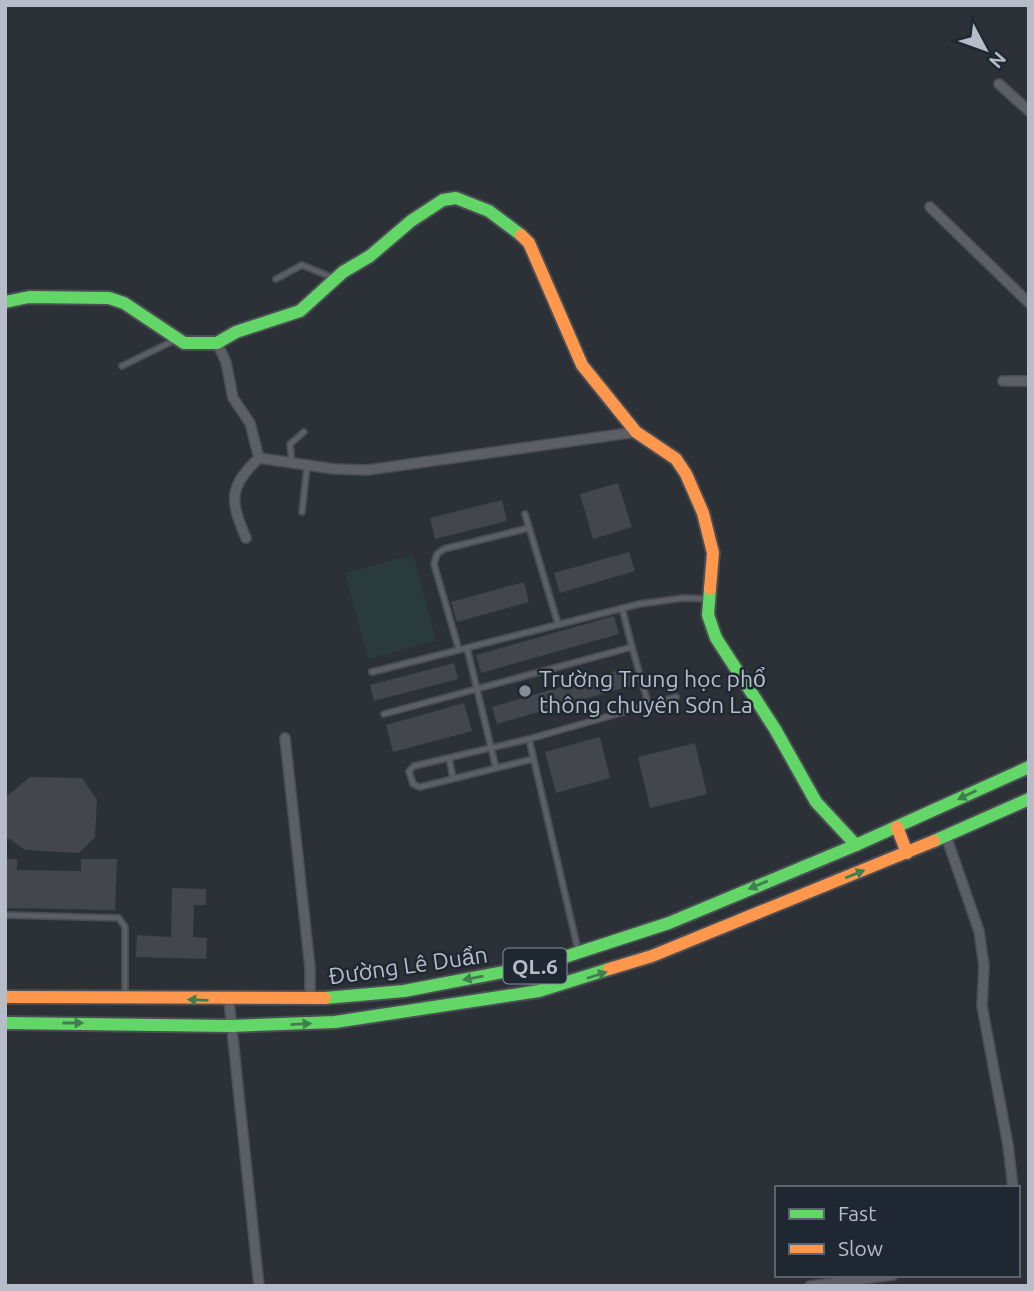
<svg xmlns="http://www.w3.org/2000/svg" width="1034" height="1291" viewBox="0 0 1034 1291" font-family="Ubuntu,sans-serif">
	<rect width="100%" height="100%" fill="#2c3138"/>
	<polygon fill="#2a3b3e" points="413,555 436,641 368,659 345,573"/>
	<g fill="#43464c">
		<polygon points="618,483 632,527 593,539 580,494"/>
		<polygon points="502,500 507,521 435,539 430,518"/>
		<polygon points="629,552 635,571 560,593 554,573"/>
		<polygon points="524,582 529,602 457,622 451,602"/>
		<polygon points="614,616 619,634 481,673 476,655"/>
		<polygon points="454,663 458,679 374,701 370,685"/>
		<polygon points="629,667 634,685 497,724 492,707"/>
		<polygon points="464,703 472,731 393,752 386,725"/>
		<polygon points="600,737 610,778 556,793 545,752"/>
		<polygon points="695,743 707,794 650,808 638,757"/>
		<polygon points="30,777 82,778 97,800 95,837 79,853 25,850 6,837 7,796"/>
		<polygon points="5,859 17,859 17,870 81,871 81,859 117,859 115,910 5,908"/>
		<polygon points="172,888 206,889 206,905 194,905 193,937 207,938 206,959 136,957 137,935 171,937"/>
	</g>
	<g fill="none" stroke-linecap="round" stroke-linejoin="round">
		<defs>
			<g id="lane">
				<polyline points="276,279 302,265 333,278"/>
				<polyline points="122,366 175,340"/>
				<polyline points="292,464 290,444 304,432"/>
				<polyline points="302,512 307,466"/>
				<polyline points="525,514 558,624"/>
				<polyline points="622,608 632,647"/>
				<polyline points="467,648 496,768"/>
				<polyline points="459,650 434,564 437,554 444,549 529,528"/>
				<polyline points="372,672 639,604 684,598 709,599"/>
				<polyline points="384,714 632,647 648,703"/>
				<polyline points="529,739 578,950"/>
				<polyline points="449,758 453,778"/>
				<polyline points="533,759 420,787 413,784 409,771 414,766 529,739 676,697"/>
				<polyline points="5,915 119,918 125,927 125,994"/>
			</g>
			<g id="street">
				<polyline points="999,84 1029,111"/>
				<polyline points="930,207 1029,303"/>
				<polyline points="217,343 226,362 233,398 250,423 259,458"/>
				<polyline points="1003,381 1029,381"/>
				<polyline points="259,458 334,469 368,470 636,432"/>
				<path d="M 246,538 C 230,501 228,487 259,458"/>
				<polyline points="285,738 310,968 310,999"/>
				<polyline points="946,836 979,931 984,966 982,1006 1008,1145 1013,1188"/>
				<polyline points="229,1001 259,1286"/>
				<polyline points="810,1286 893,1275"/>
			</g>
			<g id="fast">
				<polyline points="5,302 29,297 109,298 124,303 184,343 217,343 236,332 300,311 343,272 370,256 411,221 443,200 456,198 489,211 521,235"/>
				<polyline points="710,589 708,615 716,638 775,729 816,802 856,845"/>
				<polyline points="934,841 1029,799"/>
				<polyline points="325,998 404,991 540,965 669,923 856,845 1029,767"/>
				<polyline points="5,1023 231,1026 335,1022 539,991 609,969"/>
			</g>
			<g id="slow">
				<polyline points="521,235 529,243 582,365 636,432 676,459 686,474 703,513 713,553 710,589"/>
				<polyline points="897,827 907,853"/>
				<polyline points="609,969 652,956 934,841"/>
				<polyline points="5,997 325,998"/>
			</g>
		</defs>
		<use href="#lane" stroke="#4a4d53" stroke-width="8"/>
		<use href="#street" stroke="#4a4d53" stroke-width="12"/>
		<use href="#fast" stroke="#4a4d53" stroke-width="16"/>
		<use href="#slow" stroke="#4a4d53" stroke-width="16"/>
		<use href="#lane" stroke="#5c5f66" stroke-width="4.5"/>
		<use href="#street" stroke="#5c5f66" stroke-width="9"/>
		<use href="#fast" stroke="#63d668" stroke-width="12"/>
		<use href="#slow" stroke="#ff974d" stroke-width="12"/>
	</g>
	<defs><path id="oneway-solid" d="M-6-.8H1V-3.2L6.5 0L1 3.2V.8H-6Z" transform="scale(1.75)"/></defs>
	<g fill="#417e4d">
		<use href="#oneway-solid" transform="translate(967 795) rotate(154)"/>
		<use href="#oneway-solid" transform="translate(855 874) rotate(-22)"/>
		<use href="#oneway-solid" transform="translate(758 885) rotate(157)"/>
		<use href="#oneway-solid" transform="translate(597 975) rotate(-18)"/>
		<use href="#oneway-solid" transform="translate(473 978) rotate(170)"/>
		<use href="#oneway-solid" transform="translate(198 1000) rotate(-178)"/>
		<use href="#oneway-solid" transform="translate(73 1023)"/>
		<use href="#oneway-solid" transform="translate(301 1024) rotate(-3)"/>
	</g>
	<circle fill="#868c96" stroke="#1f2732" stroke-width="2.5" cx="525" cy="691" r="7"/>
	<g text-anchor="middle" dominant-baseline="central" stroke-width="5" stroke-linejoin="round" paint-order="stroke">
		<rect fill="#1f2732" stroke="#89909b" stroke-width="2" x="503.5" y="948.5" width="63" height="35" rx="5"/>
		<g font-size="21" font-weight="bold" fill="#b7bdc8">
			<text x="535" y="966">QL.6</text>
		</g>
		<g font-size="23" fill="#b7bdc8" stroke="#1f2732" text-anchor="start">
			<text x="539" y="678">Trường Trung học phổ<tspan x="539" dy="26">thông chuyên Sơn La</tspan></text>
		</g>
		<g font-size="23" fill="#b7bdc8" stroke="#1f2732">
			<text transform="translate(408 965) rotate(-8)">Đường Lê Duẩn</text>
		</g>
	</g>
	<rect width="1034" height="1291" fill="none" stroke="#b7bdc8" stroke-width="14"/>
	<rect x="775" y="1186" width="245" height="91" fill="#1f2732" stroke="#5c636e" stroke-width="2"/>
	<rect x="789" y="1209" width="35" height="10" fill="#63d668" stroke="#5c636e" stroke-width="2"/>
	<text x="838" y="1221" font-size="21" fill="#b7bdc8">Fast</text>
	<rect x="789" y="1244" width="35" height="10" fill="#ff974d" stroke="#5c636e" stroke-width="2"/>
	<text x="838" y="1256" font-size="21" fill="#b7bdc8">Slow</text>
	<g transform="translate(985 49) rotate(131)" stroke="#1f2732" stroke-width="5" paint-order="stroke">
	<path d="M0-5L12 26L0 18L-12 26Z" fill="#b7bdc8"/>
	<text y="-10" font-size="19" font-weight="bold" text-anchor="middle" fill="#b7bdc8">N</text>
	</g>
</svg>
